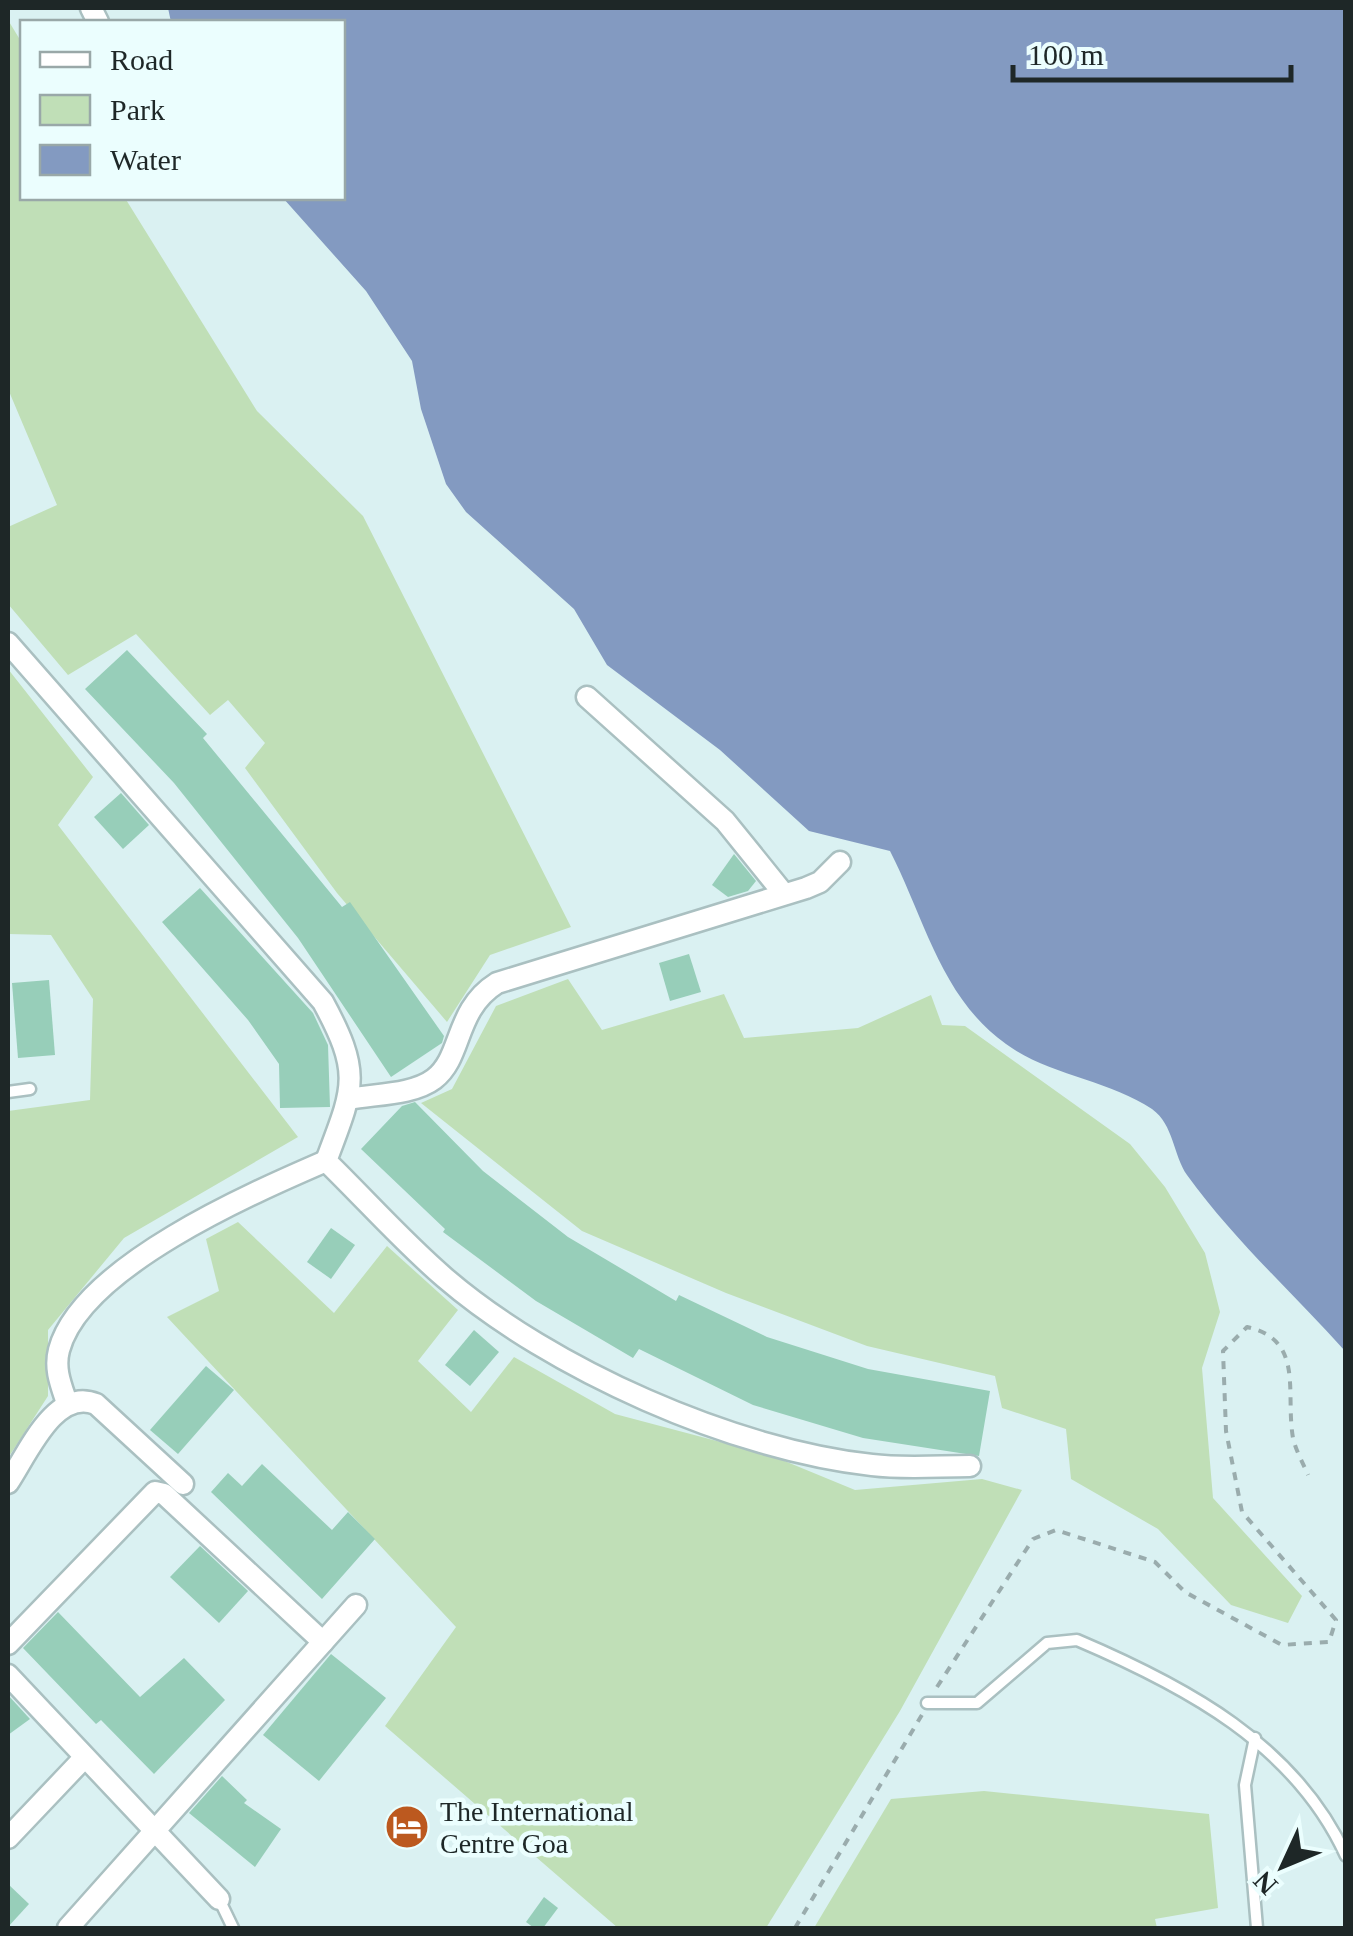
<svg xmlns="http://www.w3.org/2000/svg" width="1353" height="1936" viewBox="0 0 1353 1936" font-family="Georgia,serif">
	<rect width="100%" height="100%" fill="#daf1f2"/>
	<g fill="#c0dfb7">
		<polygon points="8,20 22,43 22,198 125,198 257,411 363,516 571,927 490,955 447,1022 337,893 245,768 265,743 228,700 210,715 136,634 68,675 8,604 8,527 57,505 8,389"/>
		<polygon points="8,669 93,777 58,825 298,1137 124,1238 48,1330 48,1396 8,1458 8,1111 90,1100 93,999 51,935 8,934"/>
		<polygon points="568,979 602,1030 724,994 744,1038 858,1028 931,995 942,1025 965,1026 1130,1144 1165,1187 1205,1253 1220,1312 1202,1368 1213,1498 1302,1596 1288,1623 1231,1605 1158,1529 1071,1479 1066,1429 1002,1408 995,1376 867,1346 726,1293 582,1231 421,1103 452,1089 496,1006"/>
		<polygon points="238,1222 334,1313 387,1246 458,1310 418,1361 471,1412 514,1357 615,1414 770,1455 855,1490 982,1479 1022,1490 900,1711 766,1928 618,1928 385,1726 456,1627 167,1317 219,1291 206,1239"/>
		<polygon points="984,1791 1209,1814 1218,1908 1155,1919 1157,1928 814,1928 891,1799"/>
	</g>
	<path fill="#839ac1" d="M 168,8 L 1345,8 L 1345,1351 C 1293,1293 1233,1239 1187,1175 C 1173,1155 1174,1125 1152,1109 C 1109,1080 1048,1075 1006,1044 C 941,998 924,917 890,851 L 809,831 L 720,750 L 607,665 L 574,609 L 466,512 L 446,484 L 421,409 L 412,361 L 366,291 L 283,198 L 342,198 L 342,22 L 171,22 Z"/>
	<g fill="#97ceb9">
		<polygon points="127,650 207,734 203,738 342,907 350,902 444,1036 442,1043 391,1077 298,938 174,783 85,689"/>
		<polygon points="121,793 149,825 123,849 94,817"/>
		<polygon points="734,854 756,881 748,891 728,897 712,885"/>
		<polygon points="200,888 313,1013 328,1045 330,1107 280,1108 279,1064 248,1020 162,922"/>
		<polygon points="689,954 701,992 670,1001 659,963"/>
		<polygon points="49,980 55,1055 18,1058 12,983"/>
		<polygon points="415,1102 483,1171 568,1237 676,1301 679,1295 767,1337 868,1369 990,1391 979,1456 863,1438 753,1405 639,1349 633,1358 536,1301 443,1232 445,1229 361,1149 402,1106"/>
		<polygon points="331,1228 355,1245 331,1279 307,1262"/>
		<polygon points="474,1330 499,1352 470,1386 445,1365"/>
		<polygon points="206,1366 234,1390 178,1454 150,1430"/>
		<polygon points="262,1464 332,1530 348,1512 375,1539 322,1599 211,1492 228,1473 242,1486"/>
		<polygon points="200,1546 248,1591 219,1623 170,1577"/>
		<polygon points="58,1612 140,1697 184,1658 225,1700 154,1774 101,1720 96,1724 23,1648"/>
		<polygon points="331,1654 386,1698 319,1781 263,1735"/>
		<polygon points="8,1695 30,1719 8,1735"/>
		<polygon points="222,1776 247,1800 244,1803 281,1829 255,1867 189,1813"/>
		<polygon points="8,1884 29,1904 8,1927"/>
		<polygon points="544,1897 558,1908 543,1928 534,1928 526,1922"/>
	</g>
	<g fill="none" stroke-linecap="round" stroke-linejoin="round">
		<defs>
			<g id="service">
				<polyline points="8,1092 30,1089"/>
				<path d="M 927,1703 L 977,1703 L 1047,1643 L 1077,1640 C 1185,1686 1295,1744 1346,1856"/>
				<polyline points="1255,1738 1245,1785 1257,1928"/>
				<polyline points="219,1899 233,1928"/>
			</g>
			<g id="minor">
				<polyline points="91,8 98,22"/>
				<path d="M 8,643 L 323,1002 C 362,1074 354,1087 326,1161 C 366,1200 403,1242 445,1278 C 551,1369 733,1450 872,1465 C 904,1469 938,1466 970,1466"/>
				<polyline points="587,697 725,821 784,894"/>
				<path d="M 349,1099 C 374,1094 413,1095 434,1079 C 463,1057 454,1010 497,983 L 806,888 L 820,882 L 840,862"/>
				<path d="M 67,1403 C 61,1385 54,1369 59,1350 C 81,1267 252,1193 326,1161"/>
				<path d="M 8,1483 C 27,1455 55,1387 96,1404 L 183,1484"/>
				<polyline points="8,1644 155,1492 164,1494 323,1642"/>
				<polyline points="8,1675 219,1899"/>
				<polyline points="8,1838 84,1758"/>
				<polyline points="68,1928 356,1605"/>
			</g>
		</defs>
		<use href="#service" stroke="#aac0c1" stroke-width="15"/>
		<use href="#minor" stroke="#aac0c1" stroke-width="25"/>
		<g stroke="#9aacad" stroke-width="4" stroke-dasharray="8 8" stroke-linecap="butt">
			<path d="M 937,1687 L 1033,1539 L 1056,1530 L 1155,1562 L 1185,1592 L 1282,1645 L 1329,1642 L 1336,1620 L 1242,1512 L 1226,1431 L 1223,1351 L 1247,1327 C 1305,1340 1285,1392 1293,1438 C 1296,1451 1303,1463 1308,1475"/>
			<polyline points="795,1928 923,1713"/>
		</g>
		<use href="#service" stroke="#fff" stroke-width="10"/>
		<use href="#minor" stroke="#fff" stroke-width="20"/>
	</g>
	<defs>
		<symbol id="hotel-disc" viewBox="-11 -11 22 22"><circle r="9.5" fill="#bc591f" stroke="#ebfefe"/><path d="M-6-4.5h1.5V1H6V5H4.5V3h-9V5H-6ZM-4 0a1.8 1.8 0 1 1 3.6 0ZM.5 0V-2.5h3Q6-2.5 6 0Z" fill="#fff"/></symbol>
	</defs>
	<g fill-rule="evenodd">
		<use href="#hotel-disc" x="382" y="1802" width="50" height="50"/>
	</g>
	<g text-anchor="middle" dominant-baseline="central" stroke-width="9" stroke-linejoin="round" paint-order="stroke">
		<g font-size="28" fill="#1e2727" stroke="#ebfefe" text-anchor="start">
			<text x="440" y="1811">The International<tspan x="440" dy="32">Centre Goa</tspan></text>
		</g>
	</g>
	<rect width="1353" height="1936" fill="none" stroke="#1e2727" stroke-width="20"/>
	<rect x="20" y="20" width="325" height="180" fill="#ebfefe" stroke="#99a8a8" stroke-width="2.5"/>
	<rect x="40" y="52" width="50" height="15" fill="#ffffff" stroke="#99a8a8" stroke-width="2.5"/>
	<text x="110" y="70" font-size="30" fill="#1e2727">Road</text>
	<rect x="40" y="95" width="50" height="30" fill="#c0dfb7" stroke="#99a8a8" stroke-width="2.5"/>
	<text x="110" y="120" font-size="30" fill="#1e2727">Park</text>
	<rect x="40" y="145" width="50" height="30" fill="#839ac1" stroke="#99a8a8" stroke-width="2.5"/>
	<text x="110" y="170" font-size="30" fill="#1e2727">Water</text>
	<g transform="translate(1283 1866) rotate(226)" stroke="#ebfefe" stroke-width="8" paint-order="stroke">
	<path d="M0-8L18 38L0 25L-18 38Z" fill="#1e2727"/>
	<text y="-15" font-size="28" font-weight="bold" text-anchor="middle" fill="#1e2727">N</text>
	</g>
	<path d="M1013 65v15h278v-15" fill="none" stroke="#1e2727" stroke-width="5"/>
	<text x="1028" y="65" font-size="30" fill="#1e2727" stroke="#ebfefe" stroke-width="8" paint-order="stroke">100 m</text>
</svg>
